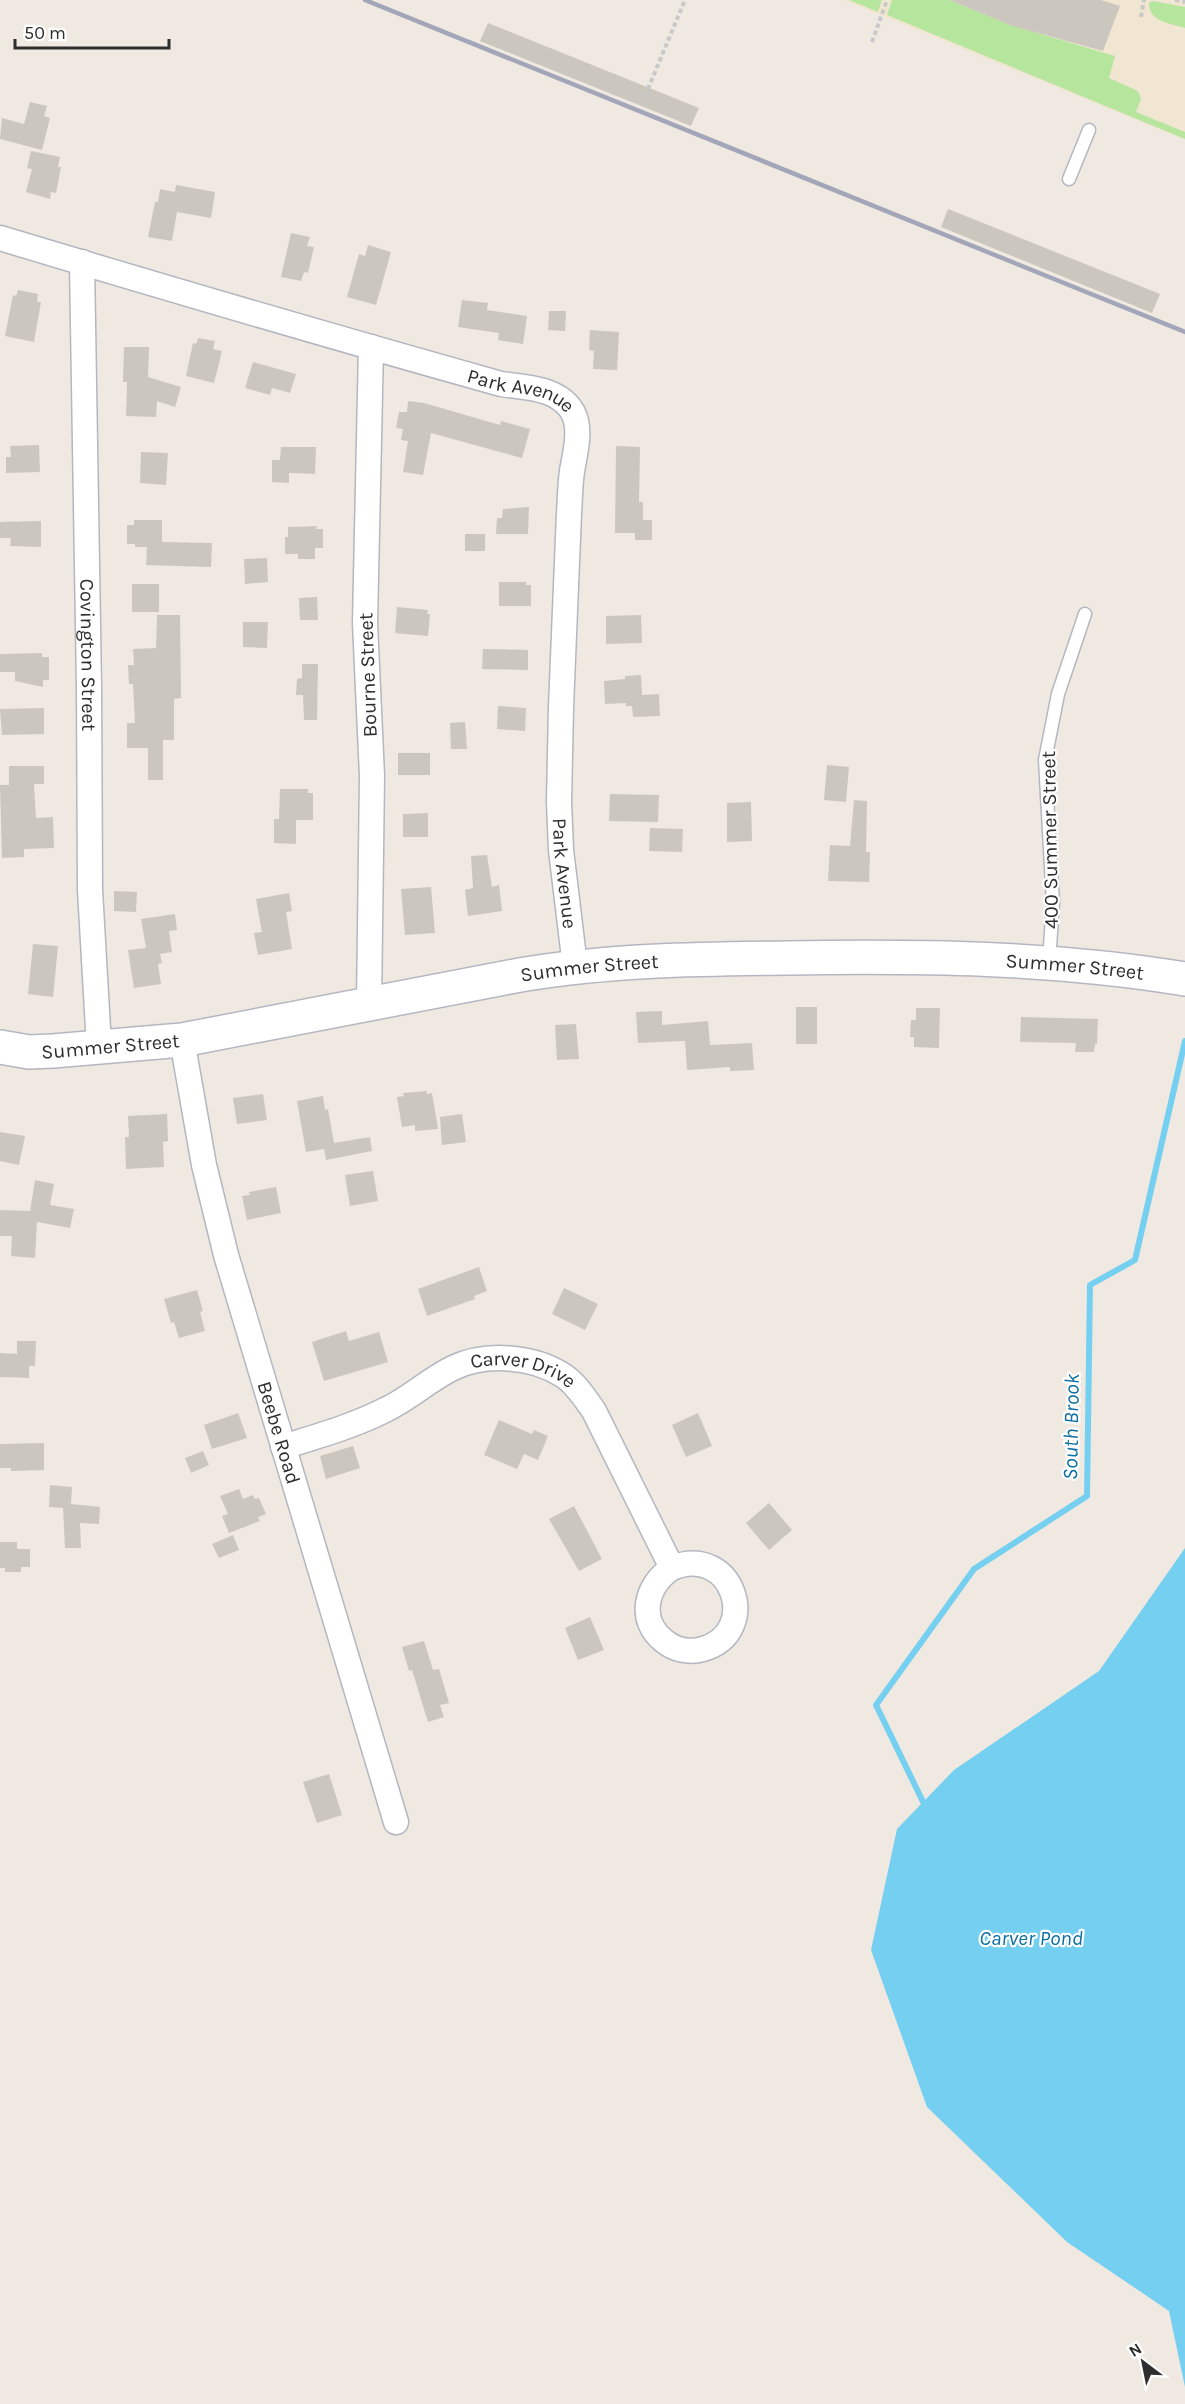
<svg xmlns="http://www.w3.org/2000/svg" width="1185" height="2404" viewBox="0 0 1185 2404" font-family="Karla,sans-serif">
	<rect width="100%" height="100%" fill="#efe9e1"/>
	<polygon fill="#f0e6d1" points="843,0 1185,0 1185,140"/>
	<g fill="#b6e59e">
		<polygon points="849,0 882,0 878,12"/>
		<polygon points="892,0 950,0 1010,25 1115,56 1109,78 1138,91 1141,99 1136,112 1185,132 1185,139 887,15"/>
		<path d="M 1153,1 L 1185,7 L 1185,28 C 1170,23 1149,22 1149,3 Z"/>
	</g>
	<polygon fill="#75cff0" points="1185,1548 1185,2387 1169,2311 1067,2242 927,2107 871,1950 897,1829 954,1770 1099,1671"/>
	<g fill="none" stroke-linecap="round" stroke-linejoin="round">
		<polyline stroke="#75cff0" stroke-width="6" points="927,1810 876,1705 974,1569 1087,1496 1090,1285 1135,1260 1185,1041"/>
	</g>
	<g fill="#cbc7bf">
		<polygon points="950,0 1101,0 1120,6 1103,51 1012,26"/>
		<polygon points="488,23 699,108 691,126 480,41"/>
		<polygon points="30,102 47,106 44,116 50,118 42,150 0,139 2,118 24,124"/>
		<polygon points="31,151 60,157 58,167 61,167 56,193 51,192 50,199 26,192 32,169 27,168"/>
		<polygon points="176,185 215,192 211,218 177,212 172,241 148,237 155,202 158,202 160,189 175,192"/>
		<polygon points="948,209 1160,294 1152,313 941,227"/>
		<polygon points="291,233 310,237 307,246 314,247 308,273 304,272 301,281 281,277"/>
		<polygon points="368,245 391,252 376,305 347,297 359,254 365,256"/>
		<polygon points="18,290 38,294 37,302 41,302 34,342 5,336 13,295 16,296"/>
		<polygon points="462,300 488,303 487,310 527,316 523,344 498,340 499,333 458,327"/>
		<polygon points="549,311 566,311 565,331 548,330"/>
		<polygon points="590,330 619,332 617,370 593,369 594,351 589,350"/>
		<polygon points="198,338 215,341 213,349 222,351 214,383 186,376 193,343 196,344"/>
		<polygon points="124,347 149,347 148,377 181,387 175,407 157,401 156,417 126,416 127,382 123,382"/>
		<polygon points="253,362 296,374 290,393 272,388 270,395 245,388"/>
		<polygon points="408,401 424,403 500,425 501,421 530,429 522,458 431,433 423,475 403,472 408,441 401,440 403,429 396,428 399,412 407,412"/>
		<polygon points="39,445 40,472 6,473 6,457 11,457 10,446"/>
		<polygon points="616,446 640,447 639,502 643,502 643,520 652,520 652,540 635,540 635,533 615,533"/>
		<polygon points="281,447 316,447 315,474 289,473 289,483 272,482 272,460 280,460"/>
		<polygon points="141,452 168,453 166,485 140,483"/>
		<polygon points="529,507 528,534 496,534 497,518 502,518 503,509"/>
		<polygon points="134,520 162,520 162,542 212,543 211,567 146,565 147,547 135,547 135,544 127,544 127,525 134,525"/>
		<polygon points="41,521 41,547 10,546 11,538 0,538 0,522"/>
		<polygon points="317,526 316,529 323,529 323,548 315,548 315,559 298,559 298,554 285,554 285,537 288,537 288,527"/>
		<rect x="465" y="534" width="20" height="17"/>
		<polygon points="267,558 268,582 245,584 244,559"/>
		<polygon points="499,582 526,582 526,585 531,585 531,606 499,606"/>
		<rect x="132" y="584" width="27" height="28"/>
		<polygon points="317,597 318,620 300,620 299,598"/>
		<polygon points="397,607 428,610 427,614 430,614 428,636 395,633"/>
		<polygon points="157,615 180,615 181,698 174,699 174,740 163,740 163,780 148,780 148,748 127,748 127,723 135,723 133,684 129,684 128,665 134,665 133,649 156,648"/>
		<polygon points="641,615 642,643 606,644 606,616"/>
		<polygon points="243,622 268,622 267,648 243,647"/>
		<polygon points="483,649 528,650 528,670 482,669"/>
		<polygon points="42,653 42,657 49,657 49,680 43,680 43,687 15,681 15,672 0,672 0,654"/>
		<polygon points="302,664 318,664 317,720 304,720 303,695 296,695 297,679 302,678"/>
		<polygon points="641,675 642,695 659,694 660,716 633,717 632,706 626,706 626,703 605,704 604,681 625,679 625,676"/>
		<polygon points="498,706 526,708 525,731 497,729"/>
		<polygon points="44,708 44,734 2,735 0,709"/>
		<polygon points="465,722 467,749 451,749 450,723"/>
		<rect x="398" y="753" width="32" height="22"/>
		<polygon points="827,765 849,767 846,802 824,800"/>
		<polygon points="9,766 44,766 44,784 34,784 36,818 53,817 54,848 24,849 24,857 2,858 0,785 9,785"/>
		<polygon points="280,789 308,789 308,793 313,793 313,820 296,820 296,844 274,843 274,819 279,819"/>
		<polygon points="610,794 659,795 658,822 609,821"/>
		<polygon points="854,800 867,801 866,852 870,852 869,882 828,881 830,845 850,846"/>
		<polygon points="751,802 752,841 727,842 727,803"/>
		<polygon points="428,813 428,837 403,837 403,814"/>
		<polygon points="650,828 683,829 682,852 649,851"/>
		<polygon points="487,855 492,887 499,885 502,911 468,916 465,890 473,888 471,856"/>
		<polygon points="431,887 435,933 405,935 401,889"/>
		<polygon points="114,891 137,892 136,912 114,911"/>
		<polygon points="289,893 292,911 286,912 292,949 258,955 254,933 262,932 256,899"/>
		<polygon points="175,914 177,930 169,931 172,952 160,954 162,963 158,964 161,984 134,988 128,950 146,948 141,919"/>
		<polygon points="33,944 58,946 53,997 28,994"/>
		<rect x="796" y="1007" width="21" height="37"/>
		<polygon points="916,1008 940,1008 939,1048 914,1047 914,1037 910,1037 911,1020 916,1020"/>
		<polygon points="662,1011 662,1025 708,1021 710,1045 752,1043 754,1070 730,1071 730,1067 687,1070 685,1041 638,1043 636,1012"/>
		<polygon points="1021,1017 1098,1019 1097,1044 1095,1044 1094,1052 1075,1052 1076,1043 1020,1042"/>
		<polygon points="576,1024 579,1059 557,1060 555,1025"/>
		<polygon points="427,1091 427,1094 432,1093 438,1129 415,1131 415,1125 402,1127 397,1097 404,1096 403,1093"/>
		<polygon points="263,1094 267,1120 237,1124 233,1098"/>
		<polygon points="323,1096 325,1110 328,1109 334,1143 370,1137 372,1151 326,1160 324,1149 306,1152 297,1101"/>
		<polygon points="167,1114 168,1141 163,1142 164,1167 126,1169 125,1137 129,1137 128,1116"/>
		<polygon points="462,1114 466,1142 442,1145 440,1117"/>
		<polygon points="0,1132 25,1136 19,1165 0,1161"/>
		<polygon points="373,1171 378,1201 350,1206 345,1175"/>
		<polygon points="35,1180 54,1184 50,1205 74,1209 70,1228 37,1222 35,1258 11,1256 12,1236 0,1236 0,1210 30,1211"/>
		<polygon points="276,1187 281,1213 247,1220 242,1196 250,1195 249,1192"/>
		<polygon points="479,1267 487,1291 474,1296 475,1299 427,1316 418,1289"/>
		<polygon points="564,1288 598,1304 585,1330 552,1314"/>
		<polygon points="197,1290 203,1311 200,1312 205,1331 179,1338 174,1322 171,1323 164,1299"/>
		<polygon points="346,1331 349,1341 379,1332 388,1362 324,1381 312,1342"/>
		<polygon points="17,1341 36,1341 35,1366 29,1366 29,1378 0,1377 0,1353 17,1354"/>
		<polygon points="238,1413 247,1438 212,1449 204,1425"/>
		<polygon points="698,1413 712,1446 686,1457 672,1425"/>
		<polygon points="499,1420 532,1434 534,1430 548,1436 538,1460 524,1454 517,1469 484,1455"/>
		<polygon points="44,1443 44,1470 11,1471 11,1468 0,1468 0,1444"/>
		<polygon points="353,1446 360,1468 326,1479 320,1456"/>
		<polygon points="203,1451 209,1465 191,1473 185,1458"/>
		<polygon points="50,1485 72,1487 71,1504 100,1507 99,1524 80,1523 81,1548 65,1548 63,1508 49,1507"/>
		<polygon points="239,1489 243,1499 253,1495 255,1499 259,1498 266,1514 258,1517 260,1521 229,1533 222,1516 228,1514 220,1496"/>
		<polygon points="769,1503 792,1530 769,1550 746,1523"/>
		<polygon points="574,1506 602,1559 579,1571 549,1519"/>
		<polygon points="233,1535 239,1550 219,1558 212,1544"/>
		<polygon points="0,1542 17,1542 17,1549 30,1549 30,1567 21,1567 21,1572 5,1572 5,1568 0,1568"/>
		<polygon points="590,1617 604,1650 578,1660 565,1628"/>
		<polygon points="424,1641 433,1670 439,1669 449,1703 440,1705 444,1717 428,1722 412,1670 409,1671 402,1647"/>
		<polygon points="329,1774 342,1815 317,1823 303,1782"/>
	</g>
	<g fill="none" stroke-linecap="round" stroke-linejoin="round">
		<defs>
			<g id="service">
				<polyline points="1069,179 1089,130"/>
				<polyline points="1049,961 1053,903 1045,760 1058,694 1085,614"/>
			</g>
			<g id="minor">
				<path id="s1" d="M 0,238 C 166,288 333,337 501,384 C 515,386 533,387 547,392 C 587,407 578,438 572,471 C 570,485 570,499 569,513 L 561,707 L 559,802 L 561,850 L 575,966"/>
				<path id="s2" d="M 82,262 L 89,687 L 90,890 L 99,1046"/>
				<polyline points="369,1004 372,776 365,623 371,347"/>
				<path id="s3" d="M 182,1040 L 204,1165 L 226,1255 L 396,1822"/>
				<path id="s4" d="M 283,1447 C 318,1436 354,1426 387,1409 C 410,1398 430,1379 453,1368 C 486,1352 534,1356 564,1376 C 576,1384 585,1398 594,1411 L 672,1568 C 646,1585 637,1620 664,1641 C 675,1650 689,1653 703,1649 C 762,1632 733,1543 672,1568"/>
			</g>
			<g id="secondary">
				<path id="s5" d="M 0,1047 L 29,1052 L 53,1051 L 182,1040 L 520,975 C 608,960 697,959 787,958 C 920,956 1053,957 1185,979"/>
			</g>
		</defs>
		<use href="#service" stroke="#b4b7c1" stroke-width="15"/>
		<use href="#minor" stroke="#b4b7c1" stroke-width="27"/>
		<use href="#secondary" stroke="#b4b7c1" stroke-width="36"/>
		<g stroke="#c9c9c9" stroke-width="4" stroke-dasharray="4.5 3" stroke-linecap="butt">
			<polyline points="1175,0 1185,2"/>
			<polyline points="1141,17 1144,0"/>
			<polyline points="872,42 887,0"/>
			<polyline points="645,96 685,0"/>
		</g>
		<use href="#service" stroke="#fff" stroke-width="12"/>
		<use href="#minor" stroke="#fff" stroke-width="24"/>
		<use href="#secondary" stroke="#fff" stroke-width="33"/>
		<polyline stroke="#a3a6b8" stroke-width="4.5" points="365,0 1185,332"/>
	</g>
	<g text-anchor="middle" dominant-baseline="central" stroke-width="4.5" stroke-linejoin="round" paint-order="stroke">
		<g font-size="20" fill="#2e2e2e" stroke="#fff">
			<text stroke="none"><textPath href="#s1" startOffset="543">Park Avenue</textPath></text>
			<text stroke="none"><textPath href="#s2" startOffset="393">Covington Street</textPath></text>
			<text transform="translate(368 675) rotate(-92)">Bourne Street</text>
			<text transform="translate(1050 840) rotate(-91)">400 Summer Street</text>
			<text stroke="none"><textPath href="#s1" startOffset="1065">Park Avenue</textPath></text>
			<text stroke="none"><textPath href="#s5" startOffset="1083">Summer Street</textPath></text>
			<text stroke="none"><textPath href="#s5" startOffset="597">Summer Street</textPath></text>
			<text stroke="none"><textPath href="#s5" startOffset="111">Summer Street</textPath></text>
			<text stroke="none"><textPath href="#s4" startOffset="262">Carver Drive</textPath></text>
			<text stroke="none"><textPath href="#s3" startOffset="405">Beebe Road</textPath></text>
		</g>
		<g font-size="21" font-style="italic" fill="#0d6fa3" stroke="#fff">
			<text transform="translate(1071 1427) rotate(-89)">South Brook</text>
			<text x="1031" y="1938">Carver Pond</text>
		</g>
	</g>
	<g transform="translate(1143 2362) rotate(328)" stroke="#ffffff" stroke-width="4.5" paint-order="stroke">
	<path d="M0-4.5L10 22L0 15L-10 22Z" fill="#2e2e2e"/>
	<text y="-9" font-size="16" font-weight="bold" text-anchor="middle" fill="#2e2e2e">N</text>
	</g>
	<path d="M15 39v9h154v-9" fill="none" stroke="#2e2e2e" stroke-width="3"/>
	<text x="24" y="39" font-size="18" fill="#2e2e2e" stroke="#ffffff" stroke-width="4.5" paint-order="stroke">50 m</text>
</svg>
